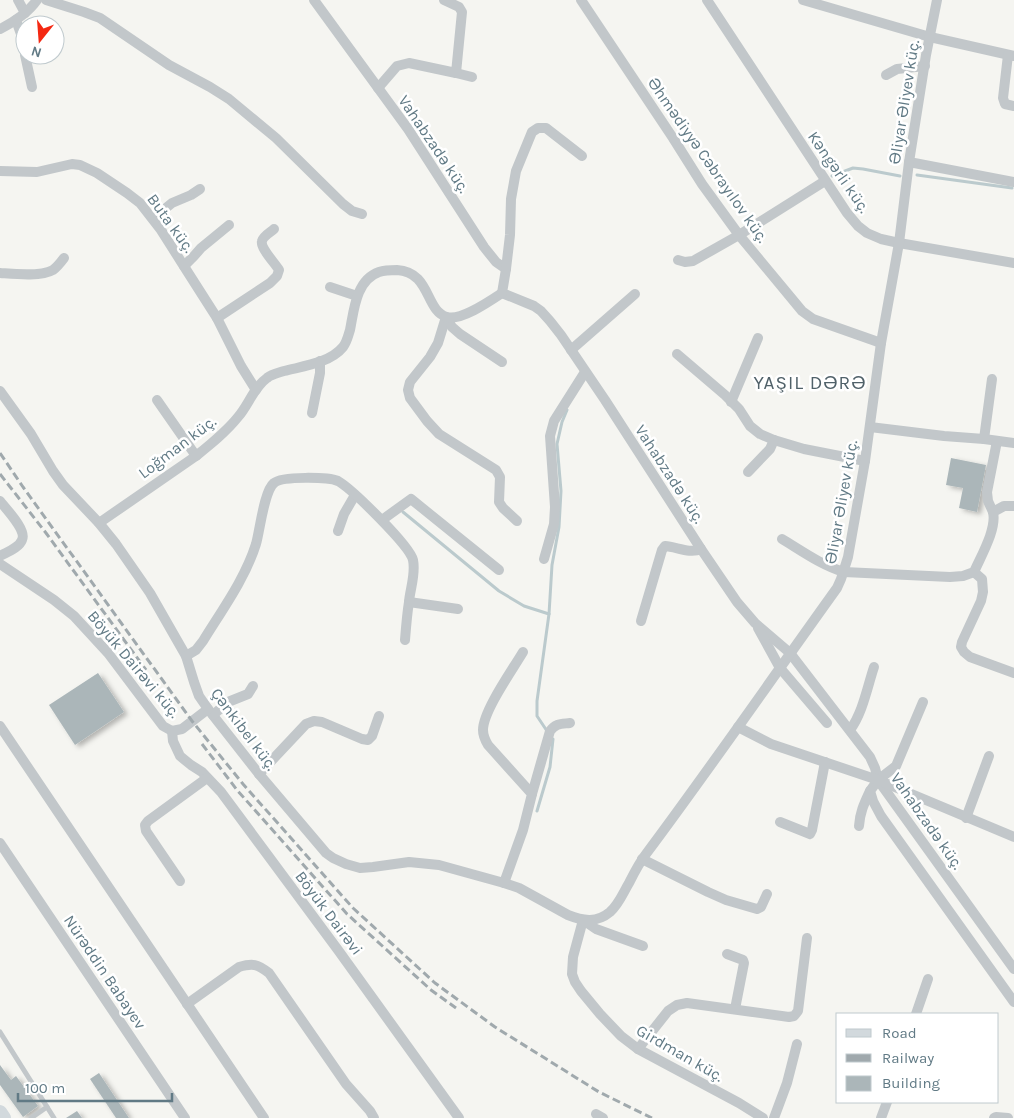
<svg xmlns="http://www.w3.org/2000/svg" width="1014" height="1118" viewBox="0 0 1014 1118" font-family="Karla,sans-serif">
	<defs>
		<filter id="shadow"><feDropShadow dx="4" dy="2.5" stdDeviation="2.5" flood-color="#0004"/></filter>
	</defs>
	<rect width="100%" height="100%" fill="#f5f5f1"/>
	<g fill="none" stroke-linecap="round" stroke-linejoin="round">
		<g stroke="#bbcacd" stroke-width="3">
			<polyline points="917,175 1012,188"/>
			<polyline points="832,176 853,168 863,169 900,176"/>
			<polyline points="403,512 499,591 524,606 549,614"/>
			<polyline points="547,731 537,716 537,701 549,614 552,565 559,527 561,491 557,444 562,422 567,410"/>
			<polyline points="537,811 550,767 553,739"/>
		</g>
	</g>
	<g fill="#abb6b9" filter="url(#shadow)">
		<polygon points="951,458 986,465 977,512 959,508 963,488 946,485"/>
		<polygon points="98,673 124,712 75,745 49,705"/>
		<polygon points="0,1065 11,1080 16,1076 38,1106 23,1117 0,1085"/>
		<polygon points="99,1073 129,1118 116,1118 90,1079"/>
		<polygon points="77,1111 82,1118 66,1118"/>
	</g>
	<g fill="none" stroke-linecap="round" stroke-linejoin="round">
		<g stroke="#c2c7ca" stroke-width="5">
			<polyline points="0,1032 54,1118"/>
			<polyline points="31,1118 47,1107"/>
		</g>
		<g stroke="#c2c7ca" stroke-width="10">
			<polyline points="18,0 25,13"/>
			<polyline points="46,0 84,12 100,18 169,65 210,87 229,99 276,138 343,204 352,211 362,214"/>
			<polyline points="314,0 408,129 484,247 496,262 506,269 502,293 534,306 541,311 550,321 561,335 605,400 701,549 737,602 755,623 790,653 870,757 875,768 878,780 1014,969"/>
			<polyline points="581,0 673,138 702,184 739,235 802,311 813,319 881,343"/>
			<polyline points="707,0 847,213 858,226 867,233 881,239 899,243 1014,263"/>
			<polyline points="803,0 930,37 1014,56"/>
			<polyline points="16,20 21,34 25,53"/>
			<path d="M 0,29 C 14,22 28,13 37,0"/>
			<polyline points="25,55 32,87"/>
			<polyline points="1008,55 1003,98 1005,104 1014,106"/>
			<polyline points="456,73 472,77"/>
			<polyline points="886,75 897,69 925,66"/>
			<polyline points="378,88 397,66 409,63 456,73 462,12 459,7 444,0"/>
			<polyline points="909,162 1014,182"/>
			<polyline points="0,171 37,172 72,164 80,165 97,173 127,193 140,203 161,230 187,271 217,318 241,366 256,390"/>
			<polyline points="154,220 161,212 172,203 191,195 200,189"/>
			<polyline points="678,260 685,262 693,261 739,235 825,181"/>
			<polyline points="184,266 194,256 201,248 229,225"/>
			<polyline points="506,269 510,235 511,199 516,171 532,132 538,128 546,128 582,156"/>
			<path d="M 0,273 C 14,274 41,277 53,270 C 57,267 61,262 64,258"/>
			<polyline points="330,287 357,296"/>
			<polyline points="446,317 438,343 430,357 410,382 408,390 410,398 427,421 439,434 496,470 500,477 499,502 503,508 517,521"/>
			<polyline points="446,317 452,327 460,334 502,362"/>
			<path d="M 217,318 L 270,283 L 277,276 L 279,270 C 275,263 260,248 262,241 C 263,236 271,232 274,229"/>
			<polyline points="571,350 635,294"/>
			<polyline points="677,354 725,395 739,409 750,426 760,434 774,440 804,449 865,461"/>
			<path d="M 0,391 L 31,434 L 53,471 L 63,485 L 99,523 L 116,544 L 150,593 L 186,656 L 194,682 L 199,696 L 208,709 L 259,774 L 326,853 L 333,858 L 346,864 L 360,868 L 373,867 L 409,862 L 439,865 L 504,883 L 519,888 L 568,915 C 583,921 597,923 610,912 C 619,904 623,893 629,883 C 634,873 639,863 646,854 C 711,767 773,677 837,588 L 841,579 L 848,557 L 865,461 L 881,343 L 899,243 L 909,162 L 926,55 L 937,0"/>
			<polyline points="157,400 196,456"/>
			<polyline points="731,402 758,338"/>
			<polyline points="312,413 320,373 320,361"/>
			<polyline points="870,427 944,436 984,439 1014,443"/>
			<polyline points="984,439 992,379"/>
			<polyline points="748,472 770,449 774,440"/>
			<path d="M 0,501 C 6,509 27,530 22,540 C 19,548 7,552 0,556"/>
			<polyline points="993,512 988,501 987,492 997,441"/>
			<polyline points="382,520 411,499 499,570"/>
			<path d="M 99,523 L 196,456 C 211,444 226,432 238,417 C 248,406 254,387 267,378 C 272,374 278,373 284,371 C 303,366 330,363 343,347 C 347,342 348,336 350,330 C 354,310 356,280 379,272 C 385,270 391,270 397,270 C 431,272 425,311 447,317 C 461,321 490,301 502,293"/>
			<polyline points="338,531 344,514 355,495"/>
			<path d="M 782,539 C 802,551 821,565 844,572 L 950,577 L 963,576 L 974,572 C 981,556 997,529 993,512 L 1004,506 L 1014,506"/>
			<polyline points="544,559 554,524 555,507 550,436 554,421 585,372"/>
			<polyline points="0,564 54,600 74,616 108,653 163,726 172,731"/>
			<polyline points="974,572 982,579 983,592 981,601 962,642 961,647 964,652 970,657 1014,673"/>
			<polyline points="409,602 458,609"/>
			<path d="M 641,621 L 662,550 L 665,546 C 677,547 690,554 701,549"/>
			<polyline points="758,628 780,668 827,723"/>
			<path d="M 186,656 L 196,650 L 203,641 C 222,610 245,579 256,544 C 260,530 264,491 274,483 C 282,476 328,477 338,481 C 352,489 410,546 413,560 C 416,574 410,589 409,602 C 407,614 406,627 405,640"/>
			<polyline points="923,702 896,766 878,780 870,791 873,801 881,816 1014,1002"/>
			<polyline points="213,715 228,702 248,694 253,686"/>
			<polyline points="0,726 264,1118"/>
			<polyline points="738,727 771,744 878,780 1014,837"/>
			<path d="M 850,730 C 863,712 867,688 874,667"/>
			<polyline points="172,731 173,741 180,756 191,765 202,772 221,792 338,950 459,1118"/>
			<polyline points="172,731 182,729 208,709"/>
			<polyline points="259,774 306,724 314,721 322,722 362,739 368,740 372,736 379,716"/>
			<path d="M 532,794 L 550,731 C 556,723 561,724 570,723"/>
			<polyline points="966,818 989,756"/>
			<polyline points="780,822 810,834 812,830 825,762"/>
			<path d="M 859,826 C 860,812 864,804 870,791"/>
			<polyline points="0,843 185,1118"/>
			<polyline points="642,859 708,892 726,900 757,909 761,907 767,894"/>
			<polyline points="180,881 146,831 145,825 148,821 207,778"/>
			<path d="M 504,883 L 523,830 L 532,794 L 488,745 C 485,740 483,736 483,730 C 483,711 513,669 523,652"/>
			<polyline points="583,920 573,957 572,974 575,982 581,991 600,1014 621,1036 638,1049 739,1103 763,1118"/>
			<polyline points="583,920 596,929 643,946"/>
			<polyline points="727,954 743,960 744,963 735,1009"/>
			<path d="M 187,1004 L 239,967 C 253,963 257,964 269,973 L 346,1084 L 370,1111 L 374,1118"/>
			<polyline points="916,1014 928,979"/>
			<polyline points="638,1049 668,1011 677,1005 687,1003 789,1017 794,1016 798,1011 807,938"/>
			<polyline points="596,1114 603,1118"/>
			<polyline points="774,1118 787,1083 797,1044"/>
			<polyline points="881,1118 887,1102"/>
			<polyline points="994,1118 996,1117 1008,1118"/>
		</g>
		<polyline stroke="#d2d9dd" stroke-width="14" points="0,1112 4,1118"/>
		<g stroke="#a0a9ad" stroke-width="3" stroke-dasharray="8 4" stroke-linecap="butt">
			<polyline points="0,453 23,487 192,721 243,784 353,908 435,983 495,1027 599,1092 652,1118"/>
			<polyline points="0,474 46,533 146,670"/>
			<polyline points="202,744 237,790 347,914 431,990 456,1008"/>
		</g>
	</g>
	<g text-anchor="middle" dominant-baseline="central" stroke-width="5" stroke-linejoin="round" paint-order="stroke">
		<g font-size="16" fill="#617a85" stroke="#fff">
			<text transform="translate(904 102) rotate(-81)">Əliyar Əliyev küç.</text>
			<text transform="translate(434 144) rotate(56)">Vahabzadə küç.</text>
			<text transform="translate(708 160) rotate(55)">Əhmədiyyə Cəbrayılov küç.</text>
			<text transform="translate(839 172) rotate(55)">Kəngərli küç.</text>
			<text transform="translate(171 223) rotate(54)">Buta küç.</text>
			<text transform="translate(177 447) rotate(-37)">Loğman küç.</text>
			<text transform="translate(670 474) rotate(57)">Vahabzadə küç.</text>
			<text transform="translate(841 502) rotate(-80)">Əliyar Əliyev küç.</text>
			<text transform="translate(134 664) rotate(50)">Böyük Dairəvi küç.</text>
			<text transform="translate(244 729) rotate(53)">Çənkibel küç.</text>
			<text transform="translate(927 821) rotate(55)">Vahabzadə küç.</text>
			<text transform="translate(329 913) rotate(53)">Böyük Dairəvi</text>
			<text transform="translate(105 972) rotate(56)">Nürəddin Babayev</text>
			<text transform="translate(680 1053) rotate(30)">Girdman küç.</text>
		</g>
		<g font-size="19" letter-spacing="1" fill="#506169" stroke="#fff">
			<text x="810" y="383">YAŞIL DƏRƏ</text>
		</g>
	</g>
	<rect x="836" y="1013" width="162" height="90" fill="#ffffff" stroke="#c0cace"/>
	<rect x="846" y="1029" width="25" height="8" fill="#d2d9dd" stroke="#c0cace"/>
	<text x="882" y="1038" font-size="15" fill="#617a85">Road</text>
	<rect x="846" y="1054" width="25" height="8" fill="#a0a9ad" stroke="#c0cace"/>
	<text x="882" y="1063" font-size="15" fill="#617a85">Railway</text>
	<rect x="846" y="1076" width="25" height="15" fill="#abb6b9" stroke="#c0cace"/>
	<text x="882" y="1088" font-size="15" fill="#617a85">Building</text>
	<g transform="translate(40 40) rotate(197)"><circle r="24" fill="#ffffff" stroke="#c0cace"/>
	<path d="M0-4L9 19L0 12L-9 19Z" fill="#f42812"/>
	<text y="-8" font-size="14" font-weight="bold" text-anchor="middle" fill="#617a85">N</text>
	</g>
	<path d="M18 1093v8h154v-8" fill="none" stroke="#617a85" stroke-width="2.5"/>
	<text x="25" y="1093" font-size="15" fill="#617a85" stroke="#ffffff" stroke-width="4" paint-order="stroke">100 m</text>
</svg>
